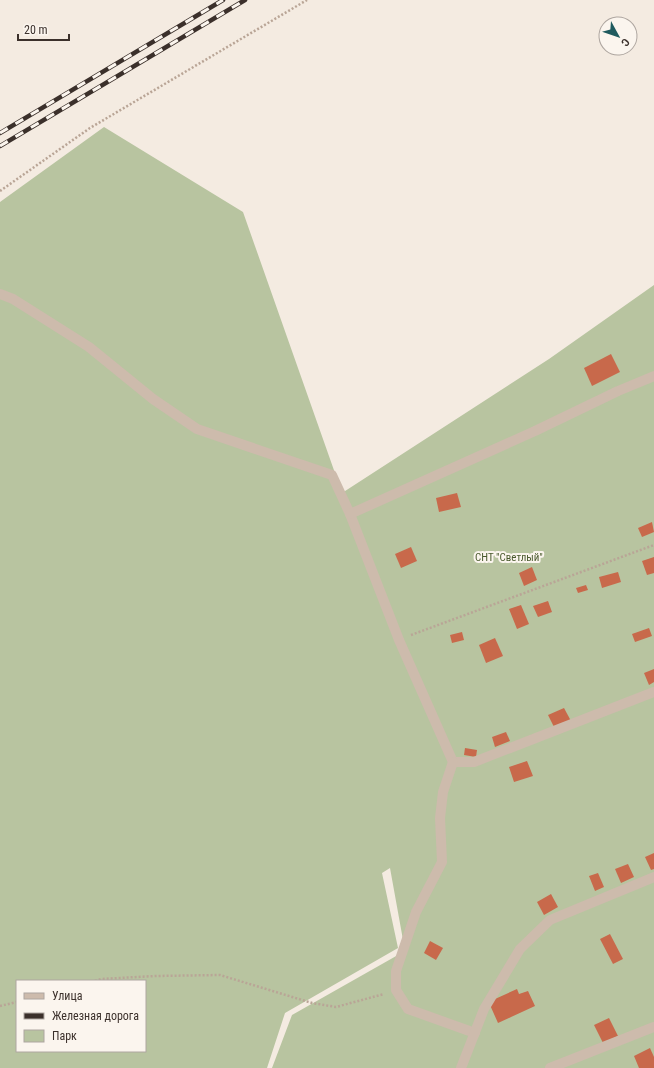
<svg xmlns="http://www.w3.org/2000/svg" width="654" height="1068" viewBox="0 0 654 1068" font-family="'Roboto Condensed',sans-serif">
	<rect width="100%" height="100%" fill="#f4ebe1"/>
	<path fill="#b8c4a0" fill-rule="evenodd" d="M 104,127 L 243,212 L 342,493 L 549,359 L 654,285 L 654,1068 L 272,1068 L 292,1015 L 405,951 L 390,868 L 382,873 L 398,948 L 285,1013 L 267,1068 L 0,1068 L 0,202 ZM 17,981 L 145,981 L 145,1051 L 17,1051 Z"/>
	<g fill="#c8694b">
		<polygon points="611,354 620,372 592,386 584,368"/>
		<polygon points="457,493 461,507 439,512 436,498"/>
		<polygon points="652,522 654,532 642,537 638,528"/>
		<polygon points="411,547 417,561 401,568 395,554"/>
		<polygon points="654,557 654,573 647,575 642,561"/>
		<polygon points="532,567 537,580 524,586 519,573"/>
		<polygon points="618,572 621,582 602,588 599,577"/>
		<polygon points="586,585 588,590 578,593 576,588"/>
		<polygon points="548,601 552,612 538,617 533,606"/>
		<polygon points="521,605 529,624 517,629 509,609"/>
		<polygon points="649,628 652,636 635,642 632,634"/>
		<polygon points="462,632 464,640 452,643 450,635"/>
		<polygon points="495,638 503,656 486,663 479,645"/>
		<polygon points="654,669 654,682 649,685 644,673"/>
		<polygon points="564,708 571,721 555,729 548,715"/>
		<polygon points="506,732 510,741 495,747 492,737"/>
		<polygon points="465,748 477,750 476,757 464,755"/>
		<polygon points="527,761 533,776 514,782 509,767"/>
		<polygon points="654,853 654,869 651,870 645,857"/>
		<polygon points="628,864 634,877 621,883 615,869"/>
		<polygon points="598,873 604,887 595,891 589,876"/>
		<polygon points="551,894 558,907 544,915 537,902"/>
		<polygon points="610,934 623,959 613,964 600,939"/>
		<polygon points="430,941 443,948 436,960 424,953"/>
		<polygon points="517,989 519,994 528,991 535,1006 498,1023 490,1005 495,999"/>
		<polygon points="609,1018 618,1036 603,1043 594,1025"/>
		<polygon points="650,1048 654,1057 654,1068 639,1068 634,1056"/>
	</g>
	<g fill="none" stroke-linecap="round" stroke-linejoin="round">
		<g stroke="#b9a596" stroke-width="2.5" stroke-dasharray="2 2" stroke-linecap="butt">
			<polyline points="0,191 90,128 307,0"/>
			<polyline points="411,635 654,545"/>
			<polyline points="95,981 101,979 155,976 220,975 312,1003 336,1007 384,994"/>
			<polyline points="0,1006 17,1002"/>
		</g>
		<g stroke="#cdbbac" stroke-width="10">
			<polyline points="0,294 13,299 89,347 153,399 197,429 332,475 350,514 399,640 453,762 474,762 654,692"/>
			<polyline points="350,514 535,431 618,391 654,376"/>
			<polyline points="453,762 443,792 440,818 442,862 416,912 396,971 396,990 408,1009 475,1033"/>
			<polyline points="461,1068 484,1009 520,949 550,920 654,877"/>
			<polyline points="550,1068 654,1027"/>
		</g>
		<defs>
			<g id="rail">
				<polyline points="0,133 223,0"/>
				<polyline points="0,146 245,0"/>
			</g>
		</defs>
		<use href="#rail" stroke="#3b302b" stroke-width="4.5"/>
		<use href="#rail" stroke="#fbf5ee" stroke-width="3" stroke-dasharray="9" stroke-linecap="butt"/>
	</g>
	<g text-anchor="middle" dominant-baseline="central" stroke-width="4" stroke-linejoin="round" paint-order="stroke">
		<g font-size="11" fill="#4a5a2e" stroke="#fbf5ee">
			<text x="509" y="557">СНТ "Светлый"</text>
		</g>
	</g>
	<rect x="16" y="980" width="130" height="72" fill="#fbf5ee" stroke="#aea6a0"/>
	<rect x="24" y="993" width="20" height="6" fill="#cdbbac" stroke="#aea6a0"/>
	<text x="52" y="1000" font-size="12" fill="#3b302b">Улица</text>
	<rect x="24" y="1013" width="20" height="6" fill="#3b302b" stroke="#aea6a0"/>
	<text x="52" y="1020" font-size="12" fill="#3b302b">Железная дорога</text>
	<rect x="24" y="1030" width="20" height="12" fill="#b8c4a0" stroke="#aea6a0"/>
	<text x="52" y="1040" font-size="12" fill="#3b302b">Парк</text>
	<g transform="translate(618 36) rotate(130)"><circle r="19" fill="#fbf5ee" stroke="#aea6a0"/>
	<path d="M0-3L7 15L0 10L-7 15Z" fill="#1f5a5e"/>
	<text y="-6" font-size="11" font-weight="bold" text-anchor="middle" fill="#3b302b">С</text>
	</g>
	<path d="M18 34v6h51v-6" fill="none" stroke="#3b302b" stroke-width="2"/>
	<text x="24" y="34" font-size="12" fill="#3b302b" stroke="#fbf5ee" stroke-width="3" paint-order="stroke">20 m</text>
</svg>
